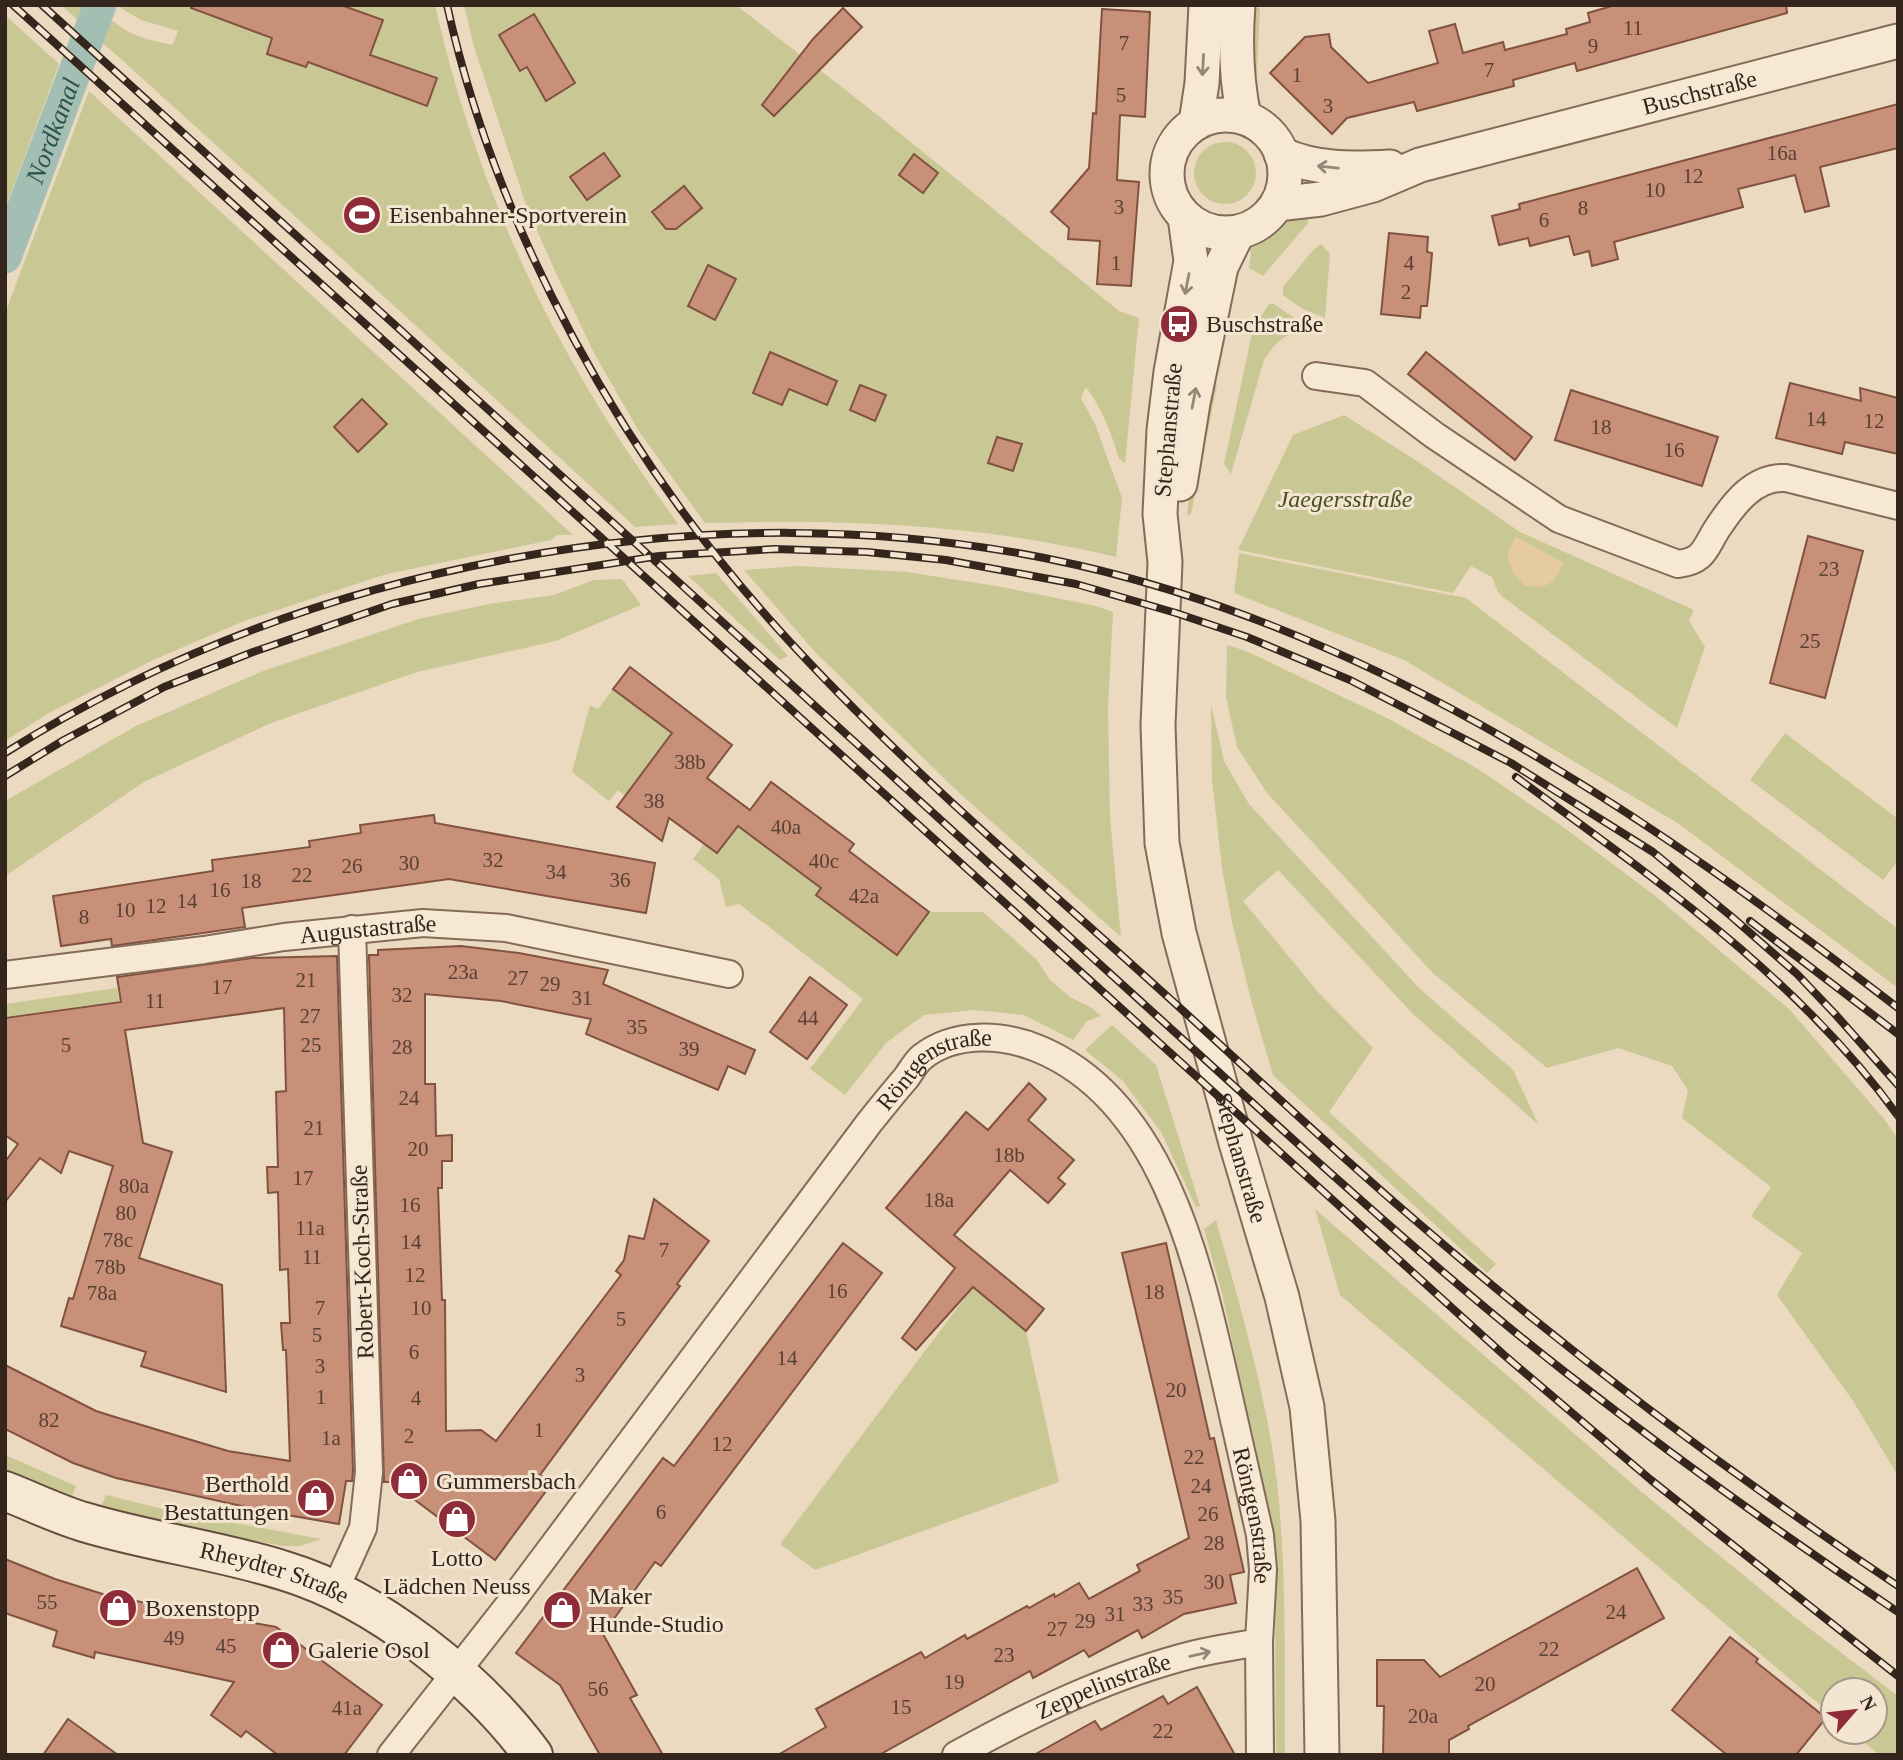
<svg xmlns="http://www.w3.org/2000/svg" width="1903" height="1760" viewBox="0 0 1903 1760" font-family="Georgia,serif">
	<rect width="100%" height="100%" fill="#ebd9c0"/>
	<g fill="#c9c895">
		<path d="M 61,5 L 94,5 C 124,32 133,37 173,45 L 178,31 L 141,20 L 121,8 L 122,5 L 435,5 C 464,134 514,263 581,377 C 610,428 644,476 678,524 L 635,527 L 402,313 Z"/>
		<path d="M 464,5 L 736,5 L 870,109 L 1119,311 L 1139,318 L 1125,463 L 1119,459 C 1111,432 1103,410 1086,387 L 1081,398 L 1095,424 L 1122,498 L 1116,557 C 982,524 843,519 705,523 L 640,433 L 595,355 L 555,271 L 527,208 L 474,47 Z"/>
		<polygon points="1252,8 1260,8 1257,73 1250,73"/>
		<polygon points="5,15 59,64 5,209"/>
		<polygon points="89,91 573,535 558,535 551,540 387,574 244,621 151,661 49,713 5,741 5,313"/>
		<circle cx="1225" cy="173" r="31"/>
		<polygon points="1308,209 1308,223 1263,276 1249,268 1251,253 1247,240 1284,218"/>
		<polygon points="1321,244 1330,254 1325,318 1301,308 1283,295 1283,287 1313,250"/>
		<path d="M 1269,304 L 1274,304 L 1303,324 L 1305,329 C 1285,333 1275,343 1264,360 L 1231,474 L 1224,464 L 1253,329 Z"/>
		<polygon points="1207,383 1217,385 1191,514 1187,515 1196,438"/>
		<polygon points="1344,415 1417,461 1520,532 1694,610 1689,621 1705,647 1677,728 1503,597 1498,592 1492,577 1471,566 1453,593 1238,550 1293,435"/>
		<polygon points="1239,553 1466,598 1898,929 1898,988 1679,824 1404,660 1234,593"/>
		<polygon points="798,566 907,572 1002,587 1096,606 1113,612 1108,708 1110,817 1121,937 955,789 815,652 744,570"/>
		<polygon points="716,573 788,656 780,660 688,576"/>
		<polygon points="622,579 641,605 556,641 417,672 271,723 144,782 5,876 5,801 136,726 263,671 418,619 489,604 554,595 594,580"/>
		<polygon points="1227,645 1246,651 1389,719 1478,769 1562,826 1654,895 1789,1009 1884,1119 1898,1139 1898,1476 1853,1401 1777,1295 1802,1253 1751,1216 1771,1187 1682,1118 1688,1090 1672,1066 1618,1048 1547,1068 1433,973 1267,793 1237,747 1226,697"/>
		<polygon points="613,689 672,734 625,796 618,790 609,801 572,772 590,705 598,709"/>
		<polygon points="1211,704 1224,761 1249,804 1420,989 1513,1070 1538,1124 1414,1015 1278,870 1243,901 1319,993 1373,1048 1329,1112 1496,1264 1487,1273 1273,1075 1251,1000 1232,922 1222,868 1212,780"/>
		<polygon points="1785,733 1898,819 1898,861 1883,880 1750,780"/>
		<polygon points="738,826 821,888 816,895 897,955 929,912 983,912 1037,960 1050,980 1070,997 1090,1007 1101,1016 1087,1021 1073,1040 1024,1015 975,1010 924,1015 886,1043 845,1095 810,1069 863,999 739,904 726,907 719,879 693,859 704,844"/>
		<polygon points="117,988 119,1001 5,1017 5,1004"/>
		<polygon points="1112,1025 1156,1065 1200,1206 1196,1207 1161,1132 1122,1080 1085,1050"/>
		<polygon points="1315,1209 1644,1494 1801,1622 1898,1696 1898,1755 1879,1755 1852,1732 1875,1732 1875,1690 1833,1690 1833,1716 1340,1295"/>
		<path d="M 1216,1220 C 1237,1295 1259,1370 1272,1447 C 1288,1544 1284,1656 1285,1755 L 1276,1755 L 1275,1571 L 1272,1533 L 1223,1297 L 1204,1229 Z"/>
		<polygon points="973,1287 1026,1331 1059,1482 815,1570 780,1544"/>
		<polygon points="5,1455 76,1486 71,1499 5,1471"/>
		<polygon points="106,1495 171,1511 321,1539 300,1546 283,1546 170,1525 100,1509"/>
	</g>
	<path fill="#e6cb9e" d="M 1515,536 L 1563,563 C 1554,585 1548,588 1525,586 L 1514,574 L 1507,558 Z"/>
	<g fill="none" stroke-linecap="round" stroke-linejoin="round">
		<path stroke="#a3beb3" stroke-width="33" id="s1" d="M 5,257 L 100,5"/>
	</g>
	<g fill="#c89078" stroke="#815240" stroke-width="2">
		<polygon points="192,5 341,5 383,20 370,55 437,78 427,106 308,62 306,67 267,54 272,38 191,8"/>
		<polygon points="1615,5 1786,5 1787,13 1577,71 1575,63 1513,80 1514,86 1417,111 1414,102 1347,118 1332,134 1270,73 1305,37 1329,34 1331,47 1368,83 1438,63 1429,31 1455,24 1463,53 1503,42 1505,50 1567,34 1566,29 1590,22 1588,13"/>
		<polygon points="843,8 862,27 774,116 762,105 813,39"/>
		<polygon points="1102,9 1150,12 1145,117 1120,115 1117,180 1139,182 1131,286 1097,284 1100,241 1068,239 1069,228 1051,212 1089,168 1093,113 1096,114"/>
		<polygon points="534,14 575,83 546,101 527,67 520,71 499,35"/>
		<polygon points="1898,104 1898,148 1820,167 1829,206 1805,212 1795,175 1738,189 1743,207 1614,242 1618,259 1592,266 1589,251 1574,255 1569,236 1530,246 1528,238 1499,245 1492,216 1520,209 1519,204"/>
		<polygon points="604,153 620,176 587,200 570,177"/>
		<polygon points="914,154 938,173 923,193 899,175"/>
		<polygon points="684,186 702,208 676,229 666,229 652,212"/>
		<polygon points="1389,233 1428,237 1427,252 1432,253 1430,277 1427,306 1421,306 1420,318 1381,314"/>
		<polygon points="708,265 736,279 715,320 688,306"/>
		<polygon points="770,352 837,381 827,405 789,389 782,405 753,393"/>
		<polygon points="1426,352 1532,437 1515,460 1408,374"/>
		<polygon points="1790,383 1861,401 1860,388 1898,398 1898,454 1845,442 1842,454 1776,438"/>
		<polygon points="860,385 886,395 875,421 850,410"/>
		<polygon points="1571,390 1718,437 1702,486 1555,440"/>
		<polygon points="362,399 387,424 358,452 334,427"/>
		<polygon points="997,437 1022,444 1013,471 988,463"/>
		<polygon points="1808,536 1863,551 1825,698 1770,683"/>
		<polygon points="630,667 732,745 707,778 750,810 771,782 854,844 849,851 929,912 897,955 816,895 821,888 738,826 717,853 669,818 662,841 617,807 672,733 613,689"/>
		<polygon points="434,815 435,823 655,863 646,913 449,879 242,908 245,927 112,946 111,939 61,946 53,896 213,871 212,860 310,847 309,841 361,833 360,825"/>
		<polygon points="461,946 519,953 608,970 603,984 755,1050 745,1074 728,1066 718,1090 586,1034 591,1019 501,1001 425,994 425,1084 435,1084 436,1136 452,1135 452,1161 442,1161 442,1188 438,1188 442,1300 445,1300 446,1431 481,1430 496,1441 621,1275 616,1271 624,1260 629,1236 644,1239 654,1199 709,1241 677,1284 680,1286 540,1475 552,1483 495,1560 391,1482 384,1482 369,955 378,955 378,950"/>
		<polygon points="337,956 353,1471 352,1481 346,1481 339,1524 259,1510 116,1478 73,1463 5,1429 5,1365 96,1411 115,1417 228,1451 290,1461 286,1350 283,1350 281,1323 290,1323 288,1269 280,1270 278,1192 268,1193 267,1167 278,1167 276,1092 286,1091 284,1008 125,1030 143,1143 172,1152 139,1258 222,1285 226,1392 141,1366 146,1352 61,1326 69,1298 73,1299 113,1166 69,1151 61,1173 40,1158 5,1202 5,1162 18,1144 5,1135 5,1018 121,1002 117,977 252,958"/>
		<polygon points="810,977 847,1005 807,1059 770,1032"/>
		<polygon points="1029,1083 1046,1099 1028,1120 1074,1160 1058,1178 1065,1184 1048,1203 1010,1170 954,1235 1044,1309 1026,1331 973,1287 916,1350 902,1338 955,1268 886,1208 966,1112 988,1130"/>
		<polygon points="843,1243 882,1273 661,1566 655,1562 603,1634 637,1695 630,1698 663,1755 600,1755 560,1685 516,1653 663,1458 674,1466"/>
		<polygon points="1166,1243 1210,1439 1214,1438 1244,1572 1230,1575 1236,1603 1184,1614 1142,1638 1138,1630 1089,1657 1084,1650 1033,1678 1030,1671 879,1755 778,1755 826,1727 816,1709 921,1652 925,1658 965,1635 967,1639 1027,1606 1029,1608 1054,1594 1055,1597 1079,1583 1089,1599 1140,1571 1137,1565 1189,1538 1122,1253"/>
		<polygon points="5,1559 55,1579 109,1596 276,1627 382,1705 344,1755 278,1755 246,1731 241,1737 211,1715 234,1682 95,1652 94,1658 53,1646 57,1631 5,1613"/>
		<polygon points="1637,1568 1664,1618 1468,1726 1469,1729 1449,1740 1449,1755 1383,1755 1384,1706 1377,1706 1377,1660 1424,1660 1440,1677"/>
		<polygon points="1730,1637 1758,1659 1756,1662 1826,1718 1796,1755 1727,1755 1672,1710"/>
		<polygon points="1197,1687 1235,1755 1034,1755 1095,1721 1101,1730 1163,1696 1168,1704"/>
		<polygon points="68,1719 118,1755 43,1755"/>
	</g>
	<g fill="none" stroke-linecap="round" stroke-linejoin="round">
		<defs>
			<g id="minor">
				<path d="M 1316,376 L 1365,383 L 1434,435 L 1559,519 L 1678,564 C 1706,561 1705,546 1719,526 C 1735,502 1755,476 1786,478 L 1898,506"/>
				<path id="s2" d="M 5,975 L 204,950 L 284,937 L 423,923 L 506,928 L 729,974"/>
				<polyline points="335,1590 363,1528 369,1472 352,929"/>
				<path id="s3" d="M 391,1755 L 508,1606 L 869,1123 C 881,1108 893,1093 906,1078 C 911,1071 916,1062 922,1057 C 955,1031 1003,1034 1039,1049 C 1164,1101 1199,1266 1226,1384 C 1237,1434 1249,1484 1260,1535 L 1263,1570 L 1259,1642 L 1260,1755"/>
				<path id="s4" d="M 956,1755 C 1032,1713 1111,1675 1195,1654 C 1216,1649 1238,1646 1259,1642"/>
			</g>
			<g id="tertiary">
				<path d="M 1238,5 C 1235,44 1236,79 1244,117"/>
				<circle cx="1226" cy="174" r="59"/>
				<polyline points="1196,123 1202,83 1206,5"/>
				<path d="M 1281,154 C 1316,170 1352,169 1390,167"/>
				<path id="s5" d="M 1277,204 L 1321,199 L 1373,185 L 1420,165 L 1898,41"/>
				<path id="s6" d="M 1185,217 L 1191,261 L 1171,372 L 1164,430 L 1160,514 L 1165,562 L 1158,725 L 1162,843 L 1179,933 L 1236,1143 L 1282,1297 L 1307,1407 L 1318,1521 L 1322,1755"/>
				<polyline points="1180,484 1193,403 1221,267 1238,232"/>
			</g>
			<g id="secondary">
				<path id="s7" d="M 5,1491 C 31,1501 57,1514 84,1522 C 150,1542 219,1550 285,1571 C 377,1599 477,1679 533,1755"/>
			</g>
		</defs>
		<use href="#minor" stroke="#846b59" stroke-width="30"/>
		<use href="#tertiary" stroke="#846b59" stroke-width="37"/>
		<use href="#secondary" stroke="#654c3d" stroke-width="42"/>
		<use href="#minor" stroke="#f7e8d3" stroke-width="26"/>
		<use href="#tertiary" stroke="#f7e8d3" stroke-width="33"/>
		<use href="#secondary" stroke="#f7e8d3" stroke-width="38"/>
		<defs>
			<g id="rail">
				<polyline points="13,5 1504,1355 1651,1480 1898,1676"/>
				<path d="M 42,5 L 1318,1162 C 1399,1234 1480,1306 1565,1372 C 1673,1456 1784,1536 1898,1612"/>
				<path d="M 447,5 C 497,232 624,459 779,630 C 902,766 1044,884 1179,1007 C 1258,1079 1335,1152 1416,1221 C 1569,1353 1730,1474 1898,1586"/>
				<path d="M 5,753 C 157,657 327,593 503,560 C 692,524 889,522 1077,565 C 1384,635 1652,818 1898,1008"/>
				<polyline points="5,776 64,740 164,687 253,652 392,604 479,584 659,556 775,549 867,552 946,560 1076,584 1176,613 1247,637 1350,680 1511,763 1653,852 1732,917 1797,974 1835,1014 1898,1085"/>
				<path d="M 1516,777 C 1652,877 1798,977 1898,1116"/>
				<polyline points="1750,921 1898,1034"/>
			</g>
		</defs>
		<use href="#rail" stroke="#34251d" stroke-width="8"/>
		<use href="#rail" stroke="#f3e5d0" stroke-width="5" stroke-dasharray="16" stroke-linecap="butt"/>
	</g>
	<defs><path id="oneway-shaft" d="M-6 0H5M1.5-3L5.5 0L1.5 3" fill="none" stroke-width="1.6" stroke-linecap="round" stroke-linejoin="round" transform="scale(1.75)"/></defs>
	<g stroke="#968678">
		<use href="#oneway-shaft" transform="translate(1203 65) rotate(93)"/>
		<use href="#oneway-shaft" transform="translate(1328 167) rotate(-174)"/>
		<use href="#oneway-shaft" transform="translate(1187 284) rotate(101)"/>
		<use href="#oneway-shaft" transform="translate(1194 398) rotate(-79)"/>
		<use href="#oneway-shaft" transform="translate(1200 1654) rotate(-13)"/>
	</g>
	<defs>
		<symbol id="stadium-disc" viewBox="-11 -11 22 22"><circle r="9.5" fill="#8f2c39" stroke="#f3e5d0"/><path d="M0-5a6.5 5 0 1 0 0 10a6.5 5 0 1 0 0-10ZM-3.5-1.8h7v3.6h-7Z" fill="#fff"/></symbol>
		<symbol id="bus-disc" viewBox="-11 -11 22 22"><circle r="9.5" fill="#8f2c39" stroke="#f3e5d0"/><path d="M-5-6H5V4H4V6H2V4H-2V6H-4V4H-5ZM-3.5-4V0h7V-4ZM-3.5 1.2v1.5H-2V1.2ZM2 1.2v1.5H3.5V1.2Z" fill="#fff"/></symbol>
		<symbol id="shop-disc" viewBox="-11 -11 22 22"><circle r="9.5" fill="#8f2c39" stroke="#f3e5d0"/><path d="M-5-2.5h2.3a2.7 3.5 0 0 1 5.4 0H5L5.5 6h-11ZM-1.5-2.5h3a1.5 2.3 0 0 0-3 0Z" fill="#fff"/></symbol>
	</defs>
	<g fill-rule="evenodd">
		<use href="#stadium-disc" x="340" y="193" width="44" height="44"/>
		<use href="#bus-disc" x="1157" y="302" width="44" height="44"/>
		<use href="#shop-disc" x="387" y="1459" width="44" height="44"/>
		<use href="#shop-disc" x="294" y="1476" width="44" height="44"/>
		<use href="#shop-disc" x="435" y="1497" width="44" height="44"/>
		<use href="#shop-disc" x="96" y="1586" width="44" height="44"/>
		<use href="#shop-disc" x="540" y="1588" width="44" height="44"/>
		<use href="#shop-disc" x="259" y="1628" width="44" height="44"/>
	</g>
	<g text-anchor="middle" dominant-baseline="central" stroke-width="6" stroke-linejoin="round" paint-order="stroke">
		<g font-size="21" fill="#594034">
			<text x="1633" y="28">11</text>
			<text x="1124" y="43">7</text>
			<text x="1593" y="46">9</text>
			<text x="1489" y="70">7</text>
			<text x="1297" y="75">1</text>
			<text x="1121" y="95">5</text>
			<text x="1328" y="106">3</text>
			<text x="1782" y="153">16a</text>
			<text x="1693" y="176">12</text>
			<text x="1655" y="190">10</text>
			<text x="1119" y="207">3</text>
			<text x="1583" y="208">8</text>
			<text x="1544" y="220">6</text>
			<text x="1116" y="263">1</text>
			<text x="1409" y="263">4</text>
			<text x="1406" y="292">2</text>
			<text x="1816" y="419">14</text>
			<text x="1874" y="421">12</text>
			<text x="1601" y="427">18</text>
			<text x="1674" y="450">16</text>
			<text x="1829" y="569">23</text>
			<text x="1810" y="641">25</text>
			<text x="690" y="762">38b</text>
			<text x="654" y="801">38</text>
			<text x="786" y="827">40a</text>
			<text x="493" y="860">32</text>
			<text x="824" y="861">40c</text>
			<text x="409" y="863">30</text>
			<text x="352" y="866">26</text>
			<text x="556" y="872">34</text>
			<text x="302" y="875">22</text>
			<text x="620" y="880">36</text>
			<text x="251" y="881">18</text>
			<text x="220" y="890">16</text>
			<text x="864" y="896">42a</text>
			<text x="187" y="901">14</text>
			<text x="156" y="906">12</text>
			<text x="125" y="910">10</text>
			<text x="84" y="917">8</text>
			<text x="463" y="972">23a</text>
			<text x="518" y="978">27</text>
			<text x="306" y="980">21</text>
			<text x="550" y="984">29</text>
			<text x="222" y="987">17</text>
			<text x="402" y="995">32</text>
			<text x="582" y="998">31</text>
			<text x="155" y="1001">11</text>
			<text x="310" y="1016">27</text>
			<text x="808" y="1018">44</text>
			<text x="637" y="1027">35</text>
			<text x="66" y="1045">5</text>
			<text x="311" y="1045">25</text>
			<text x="402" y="1047">28</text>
			<text x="689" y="1049">39</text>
			<text x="409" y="1098">24</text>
			<text x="314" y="1128">21</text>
			<text x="418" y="1149">20</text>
			<text x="1009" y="1155">18b</text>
			<text x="303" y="1178">17</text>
			<text x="134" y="1186">80a</text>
			<text x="939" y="1200">18a</text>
			<text x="410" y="1205">16</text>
			<text x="126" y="1213">80</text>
			<text x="310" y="1228">11a</text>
			<text x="118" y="1240">78c</text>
			<text x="411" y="1242">14</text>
			<text x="664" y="1250">7</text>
			<text x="312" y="1257">11</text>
			<text x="110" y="1267">78b</text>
			<text x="415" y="1275">12</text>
			<text x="837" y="1291">16</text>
			<text x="1154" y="1292">18</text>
			<text x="102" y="1293">78a</text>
			<text x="320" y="1308">7</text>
			<text x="421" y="1308">10</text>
			<text x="621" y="1319">5</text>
			<text x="317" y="1335">5</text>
			<text x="414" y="1352">6</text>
			<text x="787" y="1358">14</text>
			<text x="320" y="1366">3</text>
			<text x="580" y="1375">3</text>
			<text x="1176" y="1390">20</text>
			<text x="321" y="1397">1</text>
			<text x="416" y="1398">4</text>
			<text x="49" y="1420">82</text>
			<text x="539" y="1430">1</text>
			<text x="409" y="1436">2</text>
			<text x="331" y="1438">1a</text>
			<text x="722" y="1444">12</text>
			<text x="1194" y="1457">22</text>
			<text x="1201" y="1486">24</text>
			<text x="661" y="1512">6</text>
			<text x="1208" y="1514">26</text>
			<text x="1214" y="1543">28</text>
			<text x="1214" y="1582">30</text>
			<text x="1173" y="1597">35</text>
			<text x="47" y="1602">55</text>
			<text x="1143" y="1604">33</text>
			<text x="1616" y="1612">24</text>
			<text x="1115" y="1614">31</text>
			<text x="1085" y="1621">29</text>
			<text x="1057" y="1629">27</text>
			<text x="174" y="1638">49</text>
			<text x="226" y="1646">45</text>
			<text x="1549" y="1649">22</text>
			<text x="1004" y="1655">23</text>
			<text x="954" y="1682">19</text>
			<text x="1485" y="1684">20</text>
			<text x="598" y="1689">56</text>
			<text x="901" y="1707">15</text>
			<text x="347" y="1708">41a</text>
			<text x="1423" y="1716">20a</text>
			<text x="1163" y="1731">22</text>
		</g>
		<g font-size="24" fill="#34251d" stroke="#f3e5d0">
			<text stroke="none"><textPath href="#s5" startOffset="438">Buschstraße</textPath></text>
			<text transform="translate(1168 430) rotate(-85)">Stephanstraße</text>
			<text stroke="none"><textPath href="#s2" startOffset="366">Augustastraße</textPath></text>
			<text stroke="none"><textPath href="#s3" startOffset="882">Röntgenstraße</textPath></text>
			<text stroke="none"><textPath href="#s6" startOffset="954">Stephanstraße</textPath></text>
			<text transform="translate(362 1262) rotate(-92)">Robert-Koch-Straße</text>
			<text stroke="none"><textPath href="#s3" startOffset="1533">Röntgenstraße</textPath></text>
			<text stroke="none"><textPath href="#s7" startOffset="282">Rheydter Straße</textPath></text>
			<text stroke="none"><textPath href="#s4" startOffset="163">Zeppelinstraße</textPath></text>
		</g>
		<g font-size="24" fill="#34251d" stroke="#f3e5d0" text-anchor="start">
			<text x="389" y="215">Eisenbahner-Sportverein</text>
			<text x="1206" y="324">Buschstraße</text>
			<text x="436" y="1481">Gummersbach</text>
			<text x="289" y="1484" text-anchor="end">Berthold<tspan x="289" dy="28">Bestattungen</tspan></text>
			<text x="457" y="1558" text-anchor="middle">Lotto<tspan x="457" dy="28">Lädchen Neuss</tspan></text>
			<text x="589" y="1596">Maker<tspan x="589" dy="28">Hunde-Studio</tspan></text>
			<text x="145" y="1608">Boxenstopp</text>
			<text x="308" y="1650">Galerie Osol</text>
		</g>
		<g font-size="24" font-style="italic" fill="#4a4f24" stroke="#f3e5d0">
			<text x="1345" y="499">Jaegersstraße</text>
		</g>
		<g font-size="26" font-style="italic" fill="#2d534c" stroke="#f3e5d0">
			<text stroke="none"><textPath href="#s1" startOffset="135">Nordkanal</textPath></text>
		</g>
	</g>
	<rect width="1903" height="1760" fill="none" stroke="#34251d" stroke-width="14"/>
	<g transform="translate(1854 1711) rotate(62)"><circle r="33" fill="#f3e5d0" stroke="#a79888" stroke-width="2"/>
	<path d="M0-5L12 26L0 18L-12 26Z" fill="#8f2c39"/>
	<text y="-10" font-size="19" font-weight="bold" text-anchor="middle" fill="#34251d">N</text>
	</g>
</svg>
